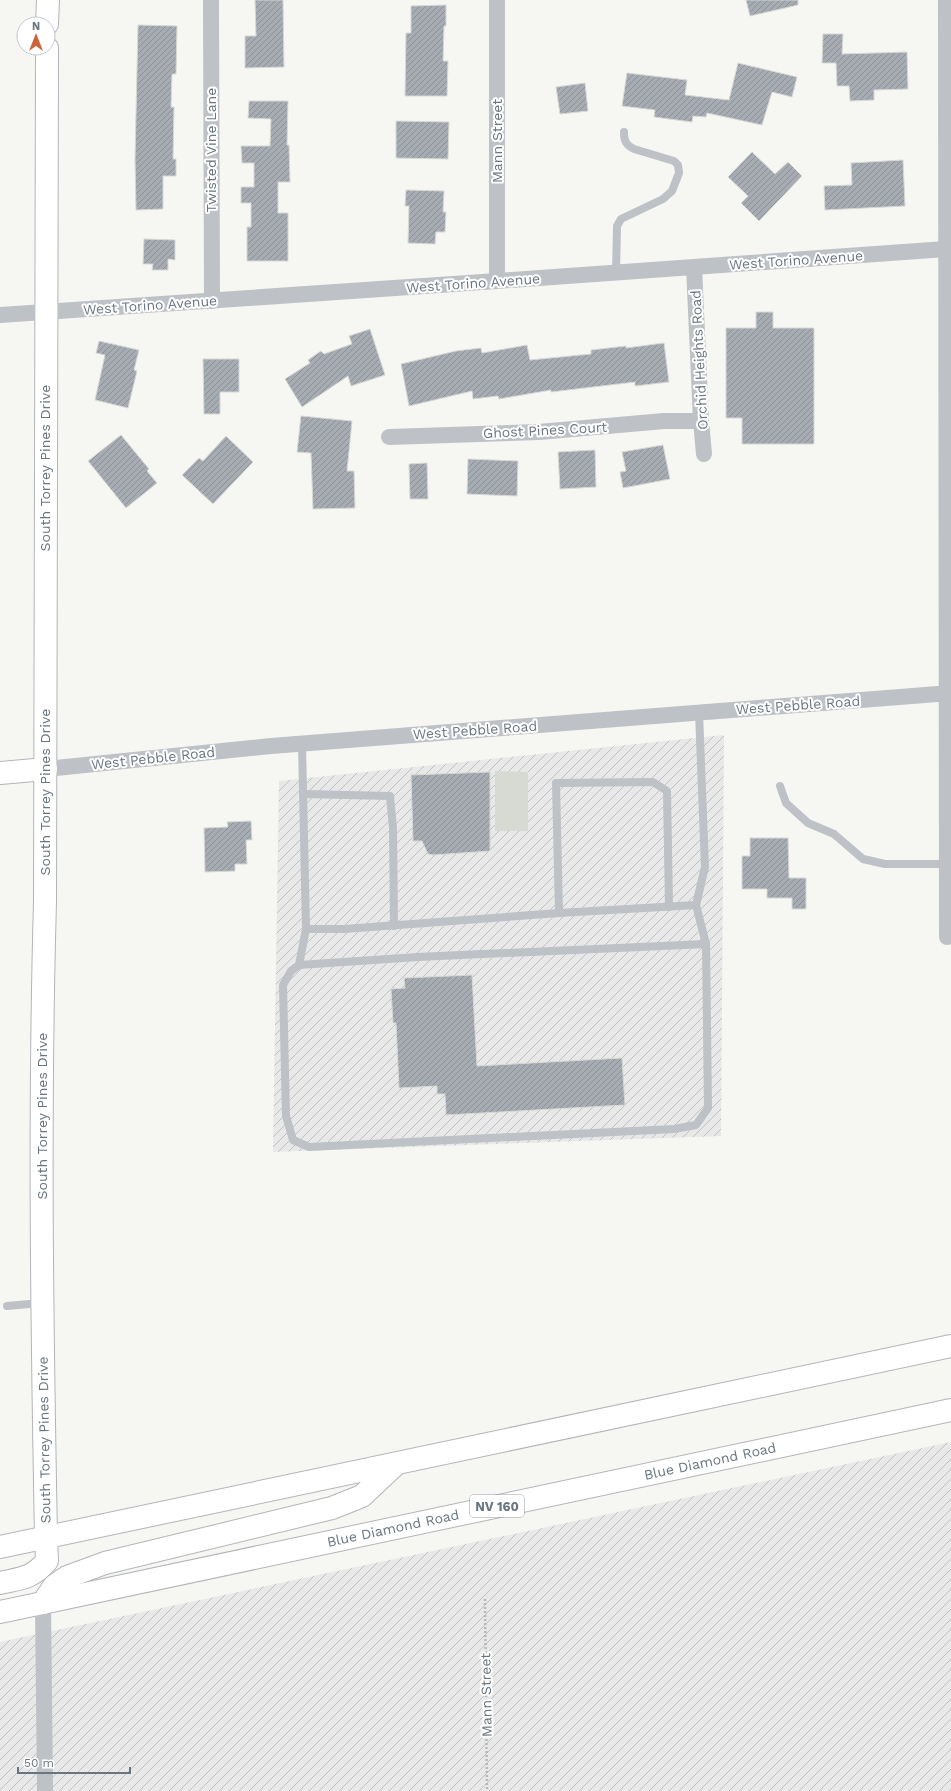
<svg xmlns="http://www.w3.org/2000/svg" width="951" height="1791" viewBox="0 0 951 1791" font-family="'Work Sans',sans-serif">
	<defs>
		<pattern id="industrial-furrows" width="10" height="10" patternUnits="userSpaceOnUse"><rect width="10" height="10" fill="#e7e8e7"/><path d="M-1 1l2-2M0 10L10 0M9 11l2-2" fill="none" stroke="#bfc1c1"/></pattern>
		<pattern id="building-hatch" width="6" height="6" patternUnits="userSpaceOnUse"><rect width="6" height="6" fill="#a6acb2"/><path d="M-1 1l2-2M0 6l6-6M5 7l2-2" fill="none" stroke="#8b9196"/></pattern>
	</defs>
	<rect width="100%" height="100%" fill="#f6f6f3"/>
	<g fill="url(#industrial-furrows)">
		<polygon points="724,735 721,1136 273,1152 279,781"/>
		<polygon points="951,1442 951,1791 0,1791 0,1642"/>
	</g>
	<polygon fill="#d6dad3" points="495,771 528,772 528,831 495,831"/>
	<g fill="url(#building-hatch)" stroke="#d8d8d6">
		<polygon points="255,0 283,0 284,67 245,68 245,36 256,36"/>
		<polygon points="746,0 798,0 798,5 750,16"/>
		<polygon points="446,5 446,26 444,26 443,61 448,61 447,96 405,96 406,33 411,33 411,6"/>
		<polygon points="138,25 177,26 176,74 172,74 171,107 174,107 173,159 176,159 176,176 163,176 163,209 136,210 135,159"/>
		<polygon points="823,34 843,34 842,54 907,52 908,89 874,90 874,100 850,101 849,86 837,86 836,63 822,63"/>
		<polygon points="738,63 797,77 792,97 772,92 762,125 707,113 706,117 693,116 692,122 654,117 655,110 622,106 627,73 687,80 685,95 729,100"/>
		<polygon points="585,83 588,111 560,114 556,87"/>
		<polygon points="249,101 288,101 287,145 289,145 290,182 278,182 278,213 288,213 288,261 247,261 247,227 251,227 251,203 241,203 241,187 254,187 254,163 242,163 241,146 270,146 271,119 248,118"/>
		<polygon points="396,121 449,122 448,159 396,158"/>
		<polygon points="752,152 775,174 788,162 802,176 759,221 741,203 748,196 728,177"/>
		<polygon points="903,160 905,206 825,210 824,186 852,185 851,163"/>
		<polygon points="406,190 444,191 443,212 446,212 445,232 436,232 435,244 408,243 409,206 405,206"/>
		<polygon points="144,239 175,240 175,260 168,259 168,270 152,270 153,264 143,264"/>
		<polygon points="756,312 773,312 773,328 814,328 814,444 742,444 742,418 726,418 726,328 756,328"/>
		<polygon points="370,329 385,375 351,386 348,376 302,407 285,379 310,363 308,360 321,351 324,354 352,344 349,336"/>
		<polygon points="99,341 139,350 134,370 137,371 128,408 95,400 105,355 96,353"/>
		<polygon points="664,343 669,382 635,386 635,382 551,392 551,390 499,399 498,396 473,399 472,391 409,406 401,364 456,351 481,348 482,353 527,345 530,360 591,354 591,350 626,346 626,348"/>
		<polygon points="203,359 239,359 239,392 220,392 220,414 204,414"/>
		<polygon points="301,416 352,421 347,471 354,471 355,508 313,509 311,453 297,452"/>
		<polygon points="121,435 149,469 147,471 157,483 126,508 88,461"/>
		<polygon points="226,436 253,462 213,504 182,475 199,458 203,461"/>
		<polygon points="663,445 670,479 623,488 620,472 626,471 622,452"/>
		<polygon points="595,450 596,487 560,489 558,452"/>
		<polygon points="468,459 518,461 517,496 467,494"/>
		<polygon points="427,463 428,499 410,499 409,464"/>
		<polygon points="490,772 490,851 433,855 428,854 422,841 413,841 411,775"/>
		<polygon points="251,821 252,840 246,840 247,864 235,864 235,871 205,872 204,828 228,827 227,822"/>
		<polygon points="750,838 788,838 789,878 806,878 806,909 792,909 792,898 767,898 767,889 742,889 742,856 750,856"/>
		<polygon points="472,975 477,1066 622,1058 625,1105 446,1115 445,1094 437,1094 437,1086 399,1088 396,1023 393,1023 391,989 405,988 404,978"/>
	</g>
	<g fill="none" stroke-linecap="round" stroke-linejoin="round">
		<defs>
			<g id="secondary">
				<polyline points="47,24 48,0"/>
				<polyline points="0,773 46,769"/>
				<path d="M 46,1537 C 42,1325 39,1113 45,902 L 47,48"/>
			</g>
			<g id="highway">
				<polyline points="0,1547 951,1346"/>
				<path d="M 0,1583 C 22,1578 31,1579 47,1561 L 46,1537"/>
				<polyline points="43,1603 54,1586 67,1577 105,1563 332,1508 362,1496 395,1465"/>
				<polyline points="0,1612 951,1410"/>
			</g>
		</defs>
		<use href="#secondary" stroke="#b1b5b9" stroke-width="24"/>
		<use href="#highway" stroke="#b2b5b8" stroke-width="24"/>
		<polyline stroke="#b6b9bc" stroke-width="2.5" stroke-dasharray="2 2" stroke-linecap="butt" points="485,1599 487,1791"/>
		<g stroke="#bec1c5" stroke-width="8">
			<path d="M 616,273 L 617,226 L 621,219 L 663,199 L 672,191 L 679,173 L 678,165 L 674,161 L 634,149 C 626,145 624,141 624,132"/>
			<polyline points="302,744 306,929 344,929 559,913 696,905 705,867 699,712"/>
			<polyline points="780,786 786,803 808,823 834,834 863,859 885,864 947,864"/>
			<polyline points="303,794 390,796 393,828 394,926"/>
			<polyline points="559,913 556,783 653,782 667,791 669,907"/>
			<polyline points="306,929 299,965 291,971 283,985 286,1116 293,1140 309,1147 674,1129 696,1125 708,1108 706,944 696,905"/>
			<polyline points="299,965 418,957 706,944"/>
			<polyline points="7,1306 41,1303"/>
		</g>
		<g stroke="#bec1c5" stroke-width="16">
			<polyline points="211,0 212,301"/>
			<polyline points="946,0 947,937"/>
			<polyline points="694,267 701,421 704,454"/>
			<polyline points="497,281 497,0"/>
			<polyline points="0,315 497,281 946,249"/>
			<polyline points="389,437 539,432 664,421 701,421"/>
			<polyline points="46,769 271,746 951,693"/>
			<polyline points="43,1603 45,1791"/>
		</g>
		<use href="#secondary" stroke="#fff" stroke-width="22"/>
		<use href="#highway" stroke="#fff" stroke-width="22"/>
	</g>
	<g text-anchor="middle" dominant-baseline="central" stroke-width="4" stroke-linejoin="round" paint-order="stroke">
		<rect fill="#fff" stroke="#969ea7" stroke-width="1" x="470" y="1495" width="54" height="22" rx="3"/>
		<g font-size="13" font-weight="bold" fill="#697581">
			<text x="497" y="1506">NV 160</text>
		</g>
		<g font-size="14" fill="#697581" stroke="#fff">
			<text transform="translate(497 141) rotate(-90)">Mann Street</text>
			<text transform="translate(211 150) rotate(-90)">Twisted Vine Lane</text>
			<text transform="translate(796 260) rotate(-4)">West Torino Avenue</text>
			<text transform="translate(473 283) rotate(-4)">West Torino Avenue</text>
			<text transform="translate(150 305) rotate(-4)">West Torino Avenue</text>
			<text transform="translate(699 360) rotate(-93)">Orchid Heights Road</text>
			<text transform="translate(545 430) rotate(-3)">Ghost Pines Court</text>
			<text transform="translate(45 468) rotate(-90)">South Torrey Pines Drive</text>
			<text transform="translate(798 705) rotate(-4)">West Pebble Road</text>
			<text transform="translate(475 730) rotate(-4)">West Pebble Road</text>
			<text transform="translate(153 758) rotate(-6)">West Pebble Road</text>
			<text transform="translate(45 792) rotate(-90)">South Torrey Pines Drive</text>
			<text transform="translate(42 1116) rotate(-90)">South Torrey Pines Drive</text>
			<text transform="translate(44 1440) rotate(-91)">South Torrey Pines Drive</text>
			<text transform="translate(710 1461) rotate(-12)">Blue Diamond Road</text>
			<text transform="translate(393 1528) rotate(-12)">Blue Diamond Road</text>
			<text transform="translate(486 1695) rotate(-91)">Mann Street</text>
		</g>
	</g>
	<g transform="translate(36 36)"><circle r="19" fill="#ffffff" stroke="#c3c8cd"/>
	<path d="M0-3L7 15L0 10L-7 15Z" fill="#ce633b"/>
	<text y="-6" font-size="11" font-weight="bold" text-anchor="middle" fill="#697581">N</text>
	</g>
	<path d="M18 1767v6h112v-6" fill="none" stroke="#697581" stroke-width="2"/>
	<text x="24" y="1767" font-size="12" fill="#697581" stroke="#ffffff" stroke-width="3" paint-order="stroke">50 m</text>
</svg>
